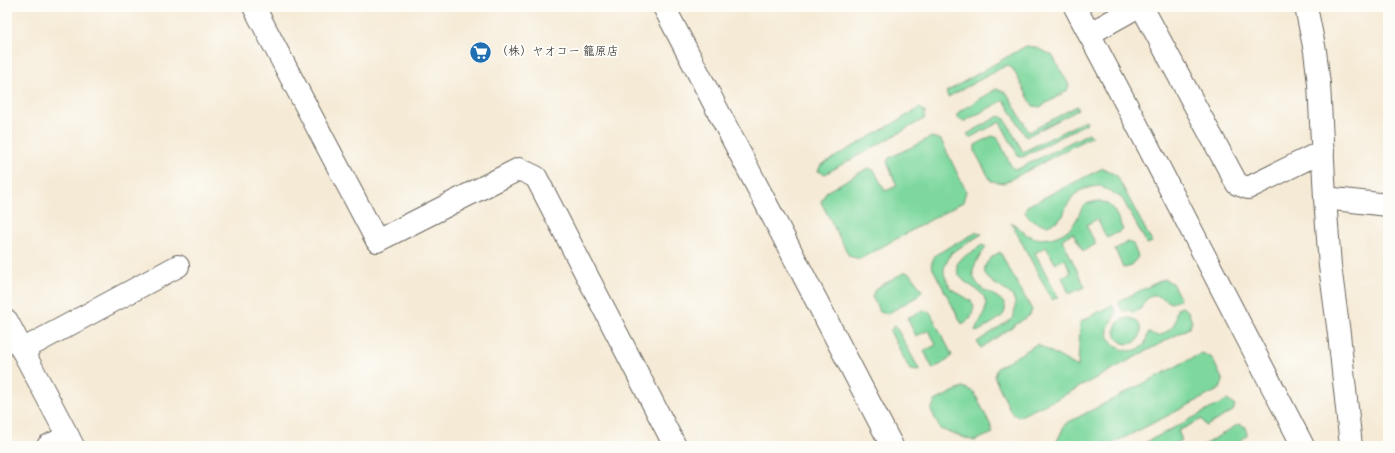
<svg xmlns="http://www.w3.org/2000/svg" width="1395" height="453" font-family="'Gochi Hand','Klee One',sans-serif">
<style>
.green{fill:#7ed89e;stroke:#4d7a5d}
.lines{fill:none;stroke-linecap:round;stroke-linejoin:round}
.minor-casing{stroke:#68645d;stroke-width:24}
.minor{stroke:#fff;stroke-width:22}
.labels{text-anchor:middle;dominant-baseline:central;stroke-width:4;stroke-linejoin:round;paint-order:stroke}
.poi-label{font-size:12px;fill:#1c1c1c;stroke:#fdfcf7;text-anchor:start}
</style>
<rect width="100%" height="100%" fill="#fdfcf7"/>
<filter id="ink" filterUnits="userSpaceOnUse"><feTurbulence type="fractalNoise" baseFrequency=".025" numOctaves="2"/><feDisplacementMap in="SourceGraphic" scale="8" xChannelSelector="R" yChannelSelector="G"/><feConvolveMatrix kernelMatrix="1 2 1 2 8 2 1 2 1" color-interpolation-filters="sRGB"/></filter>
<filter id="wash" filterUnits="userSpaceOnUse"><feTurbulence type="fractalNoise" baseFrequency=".012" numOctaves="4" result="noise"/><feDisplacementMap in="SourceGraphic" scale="16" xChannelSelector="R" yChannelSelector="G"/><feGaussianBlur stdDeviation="0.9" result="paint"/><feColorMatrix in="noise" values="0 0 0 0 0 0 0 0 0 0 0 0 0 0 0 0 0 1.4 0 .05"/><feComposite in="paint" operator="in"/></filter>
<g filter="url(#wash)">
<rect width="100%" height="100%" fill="#f5ead5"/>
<!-- green -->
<g class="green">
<polygon points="1026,46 1035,47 1052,55 1069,85 1067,91 1040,107 1033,106 1013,69 1007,65 948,97 946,92"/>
<polygon points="996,89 1007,93 1029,132 1077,106 1078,110 1026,137 1004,100 965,121 960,120 957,115 960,111"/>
<polygon points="920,108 925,112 924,119 825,174 818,171 821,165"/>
<polygon points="999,116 1005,119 1023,152 1086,120 1087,123 1023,157 1019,157 1000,122 969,138 967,134"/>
<polygon points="1089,133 1092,136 1004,183 991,181 975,152 975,145 992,136 998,138 1011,166 1016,170"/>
<polygon points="932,137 941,140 966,191 963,202 860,259 849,256 821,202 826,192 868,168 874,170 885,191 897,186 887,162 889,158"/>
<polygon points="1103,168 1117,176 1152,242 1147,244 1122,198 1100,186 1091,187 1081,190 1073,196 1066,207 1063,216 1057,221 1047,225 1038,223 1029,218 1025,212 1027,206"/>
<path d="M 1100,201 C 1115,205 1117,217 1123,230 L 1107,238 L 1097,219 L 1086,225 L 1096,244 L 1083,251 L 1073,233 L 1062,239 L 1085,287 L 1069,294 L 1062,277 L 1071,273 L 1065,259 L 1055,263 L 1046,247 L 1035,253 L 1058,297 L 1052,300 L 1011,222 C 1016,225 1021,230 1026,234 C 1039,243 1062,238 1072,226 C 1084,212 1076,203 1100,201 Z"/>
<polygon points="977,232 982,234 951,253 944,268 944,274 950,288 971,301 974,306 971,318 962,324 931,265 935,255"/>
<polygon points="1128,242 1133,244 1138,257 1129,267 1123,268 1115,249"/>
<path d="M 982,245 L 986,247 C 982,254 974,263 973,271 C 972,277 978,286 983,289 C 991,295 1012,300 1003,315 C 1000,319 982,329 977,332 L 975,330 C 978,324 983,317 985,311 C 991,288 965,289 958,273 C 957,270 957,266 957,264 L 962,258 Z"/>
<path d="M 1000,252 L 1032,310 L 1030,315 L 981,348 L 977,342 L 1013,318 C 1014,313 1016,308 1015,302 C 1012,286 977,284 986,264 C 990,258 993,256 1000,252 Z"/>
<polygon points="905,272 911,274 922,291 918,296 887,314 880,312 872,297 875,289"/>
<path d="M 1164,279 L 1172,283 L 1180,298 L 1179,300 L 1171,303 C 1156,293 1148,292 1140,310 L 1133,312 L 1129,310 L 1123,311 L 1119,304 L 1121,300 Z"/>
<path d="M 1112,305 L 1116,313 C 1114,318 1109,324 1108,329 C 1106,347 1132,358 1144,345 C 1146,342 1147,336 1148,333 L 1159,336 C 1165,332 1172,330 1175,322 C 1176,318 1175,314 1177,309 L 1182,307 L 1188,311 L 1192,322 L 1189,328 L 1059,398 L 1018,417 L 1011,412 L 994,376 L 997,368 L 1037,344 L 1078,367 L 1080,322 Z"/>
<polygon points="923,310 930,312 952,355 948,360 933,369 924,351 936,345 929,330 916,336 907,318"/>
<circle cx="1128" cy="331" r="13"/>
<polygon points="895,325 920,371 910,370 890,331"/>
<polygon points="1202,353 1212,358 1223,381 1220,389 1108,446 1055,446 1065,424"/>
<polygon points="963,387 974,392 990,424 993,433 974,441 940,429 931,410 935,401"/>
<polygon points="1227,400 1235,405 1233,411 1206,426 1202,419 1178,431 1182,440 1170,446 1139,446"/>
<path d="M 1239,424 L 1246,427 L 1247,435 C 1234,449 1220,446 1202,446 Z"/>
</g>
</g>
<g filter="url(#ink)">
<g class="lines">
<defs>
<g id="minor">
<polyline points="254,7 377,241 519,169 536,177 675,446"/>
<polyline points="664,7 892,446"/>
<polyline points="1075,7 1135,121 1303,446"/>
<polyline points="1142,7 1237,184 1248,188 1323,151"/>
<polyline points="1306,7 1315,51 1319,84 1325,198 1330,266 1339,334 1351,446"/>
<polyline points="1089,34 1137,7"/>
<polyline points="1325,198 1388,205"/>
<polyline points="7,321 73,446"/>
<polyline points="22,350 178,266"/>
<polyline points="48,446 68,436"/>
</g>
</defs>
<!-- minor casing -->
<use href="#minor" class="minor-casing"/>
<!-- minor -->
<use href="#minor" class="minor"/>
</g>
</g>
<!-- icons -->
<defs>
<symbol id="supermarket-disc" viewBox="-11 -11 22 22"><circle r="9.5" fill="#1f6fb2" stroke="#fdfcf7"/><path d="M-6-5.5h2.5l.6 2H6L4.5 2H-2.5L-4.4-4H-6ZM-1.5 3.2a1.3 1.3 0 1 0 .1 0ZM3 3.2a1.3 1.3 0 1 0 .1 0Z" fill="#fff"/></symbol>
</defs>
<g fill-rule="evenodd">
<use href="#supermarket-disc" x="468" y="40" width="25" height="25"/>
</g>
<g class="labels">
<!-- poi labels -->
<g class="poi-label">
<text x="496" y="53">（株）ヤオコー 籠原店</text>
</g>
</g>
<!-- margin -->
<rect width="1395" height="453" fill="none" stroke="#fdfcf7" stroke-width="24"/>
</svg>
